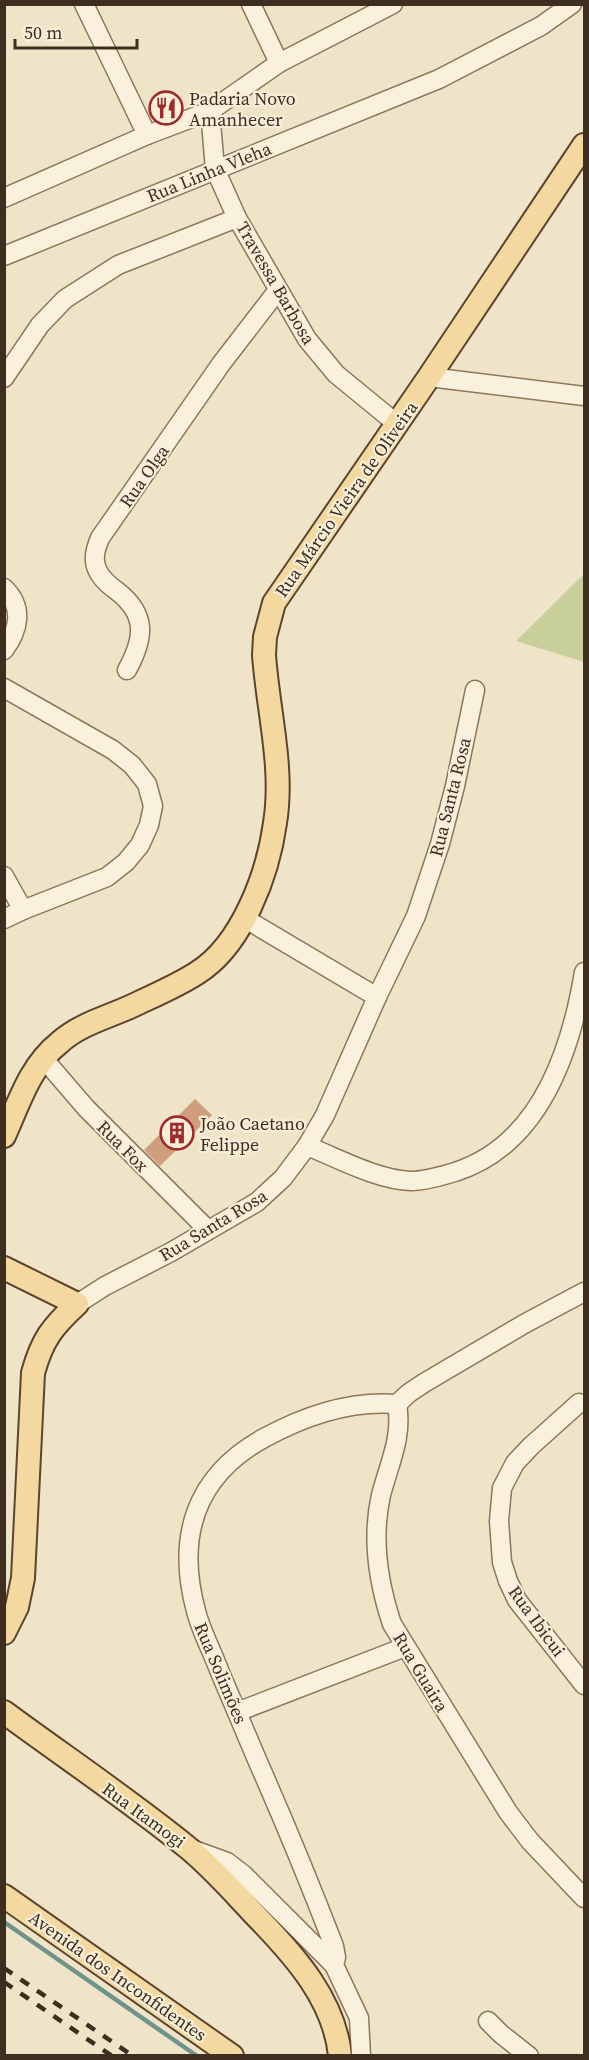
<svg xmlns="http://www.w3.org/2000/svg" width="589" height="2060" font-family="'Source Serif 4',serif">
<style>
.green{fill:#c9cf9b}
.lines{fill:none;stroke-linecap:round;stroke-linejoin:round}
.stream{stroke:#6f938a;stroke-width:4.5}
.building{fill:#cf9f7d}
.minor-casing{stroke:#8d765c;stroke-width:21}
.major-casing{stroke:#5b4430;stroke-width:26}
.minor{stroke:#faf1dc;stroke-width:18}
.major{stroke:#f3d9a0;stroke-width:22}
.rail{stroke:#3d2e20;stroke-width:4.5;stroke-dasharray:10 10;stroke-linecap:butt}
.labels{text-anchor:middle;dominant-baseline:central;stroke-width:4.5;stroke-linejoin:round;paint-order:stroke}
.poi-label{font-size:18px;fill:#3d2e20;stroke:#f7eed8;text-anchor:start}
.street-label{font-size:18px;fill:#3d2e20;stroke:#f7eed8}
</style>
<rect width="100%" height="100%" fill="#f0e4c8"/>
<!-- green -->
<polygon class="green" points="584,574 584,662 516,641"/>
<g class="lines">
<!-- stream -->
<polyline class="stream" points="4,1922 197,2056"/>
</g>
<!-- building -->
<g class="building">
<polygon points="171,94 181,110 156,119 150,103"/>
<polygon points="195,1099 212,1115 160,1166 144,1150"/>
</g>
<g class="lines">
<defs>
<g id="minor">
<polyline points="84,4 147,135"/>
<polyline points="251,4 279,63"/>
<polyline points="210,111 215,169 237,218 307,339 336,374 397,424"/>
<polyline points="4,198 147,135 210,111 279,63 393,4"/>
<polyline points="4,256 439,79 541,26 572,4"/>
<polyline points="429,377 584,396"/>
<polyline points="4,378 40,325 65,299 118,265 237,218"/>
<path d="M 4,588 C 24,607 19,630 4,650"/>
<path d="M 127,670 C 144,639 148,615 117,591 C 107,584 96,574 95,561 C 94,553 97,545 100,538 L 221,364 L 278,290"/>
<polyline points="4,688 113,750 132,765 147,784 153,806 149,825 140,845 126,862 107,877 23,910 4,876"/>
<polyline points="244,918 377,997"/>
<polyline points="4,919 23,910"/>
<polyline points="43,1058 86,1108 208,1230"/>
<path d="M 307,1146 C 338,1158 377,1180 411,1181 C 426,1181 441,1176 455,1172 C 540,1145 571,1051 584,972"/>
<polyline points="77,1304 105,1286 171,1252 257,1202 283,1178 307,1146 325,1115 377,997 416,916 440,844 455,786 475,690"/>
<polyline points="579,1403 531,1446 515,1463 502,1488 499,1521 502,1562 508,1581 517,1600 584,1685"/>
<path d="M 397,1404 C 403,1437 389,1464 381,1495 C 371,1539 378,1582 392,1624 L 508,1812 L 530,1841 L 584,1898"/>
<polyline points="397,1404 409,1393 424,1383 524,1324 584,1292"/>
<polyline points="237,1712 405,1647"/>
<polyline points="191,1849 227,1862 244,1875 334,1965"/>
<polyline points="488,2021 501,2034 529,2056"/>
<path d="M 361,2056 L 359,2018 L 334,1965 L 336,1957 L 334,1946 C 310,1884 285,1823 258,1762 C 245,1731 232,1701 219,1670 C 212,1651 201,1631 196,1611 C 176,1537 195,1476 264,1438 C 306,1415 350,1400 397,1404"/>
</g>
<g id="major">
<path d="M 4,1136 C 19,1103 30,1066 59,1043 C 80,1024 106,1018 132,1006 C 153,996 177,986 197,973 C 242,945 268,874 275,823 C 284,768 268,711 264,655 L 265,637 L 274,603 L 429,377 L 584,145"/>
<path d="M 4,1268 L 77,1304 C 52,1327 42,1340 33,1373 L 23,1578 L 17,1607 L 4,1633"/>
<path d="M 4,1712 C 65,1757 129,1800 187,1847 C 213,1868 235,1894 258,1918 C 295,1956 335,2001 340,2056"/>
<polyline points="4,1896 232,2056"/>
</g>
</defs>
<!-- minor casing -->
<use href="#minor" class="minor-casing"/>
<!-- major casing -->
<use href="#major" class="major-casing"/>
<!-- minor -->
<use href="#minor" class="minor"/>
<!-- major -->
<use href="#major" class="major"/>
<!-- rail -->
<g class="rail">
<polyline points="4,1968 133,2056"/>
<polyline points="4,1982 112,2056"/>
</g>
</g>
<!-- icons -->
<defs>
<symbol id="restaurant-ring" viewBox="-11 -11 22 22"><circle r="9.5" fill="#f7eed8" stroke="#9e2a2b" stroke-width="1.5"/><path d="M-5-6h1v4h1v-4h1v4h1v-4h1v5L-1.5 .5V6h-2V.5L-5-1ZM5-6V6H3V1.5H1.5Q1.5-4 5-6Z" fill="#9e2a2b"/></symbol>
<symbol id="building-ring" viewBox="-11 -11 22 22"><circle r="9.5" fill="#f7eed8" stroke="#9e2a2b" stroke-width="1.5"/><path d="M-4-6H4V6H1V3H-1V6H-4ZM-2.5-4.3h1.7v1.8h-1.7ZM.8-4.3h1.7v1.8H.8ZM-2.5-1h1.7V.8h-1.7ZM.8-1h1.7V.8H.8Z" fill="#9e2a2b"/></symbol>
</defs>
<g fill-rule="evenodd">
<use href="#restaurant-ring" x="147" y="89" width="38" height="38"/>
<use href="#building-ring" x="158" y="1114" width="38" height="38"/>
</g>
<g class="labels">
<!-- poi labels -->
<g class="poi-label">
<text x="189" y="98">Padaria Novo<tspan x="189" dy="21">Amanhecer</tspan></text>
<text x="200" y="1123">João Caetano<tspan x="200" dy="21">Felippe</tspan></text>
</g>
<!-- street labels -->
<g class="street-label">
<text transform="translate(209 172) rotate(-22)">Rua Linha Vleha</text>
<text transform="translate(276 283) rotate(60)">Travessa Barbosa</text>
<text transform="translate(144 476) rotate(-55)">Rua Olga</text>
<text transform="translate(346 499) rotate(-55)">Rua Márcio Vieira de Oliveira</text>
<text transform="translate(450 797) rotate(-76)">Rua Santa Rosa</text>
<text transform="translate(123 1146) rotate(45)">Rua Fox</text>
<text transform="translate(213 1225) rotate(-31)">Rua Santa Rosa</text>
<text transform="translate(537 1621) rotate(54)">Rua Ibicui</text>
<text transform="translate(421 1672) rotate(59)">Rua Guaira</text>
<text transform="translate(221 1673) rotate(67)">Rua Solimões</text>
<text transform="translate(144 1815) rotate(36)">Rua Itamogi</text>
<text transform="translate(118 1976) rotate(35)">Avenida dos Inconfidentes</text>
</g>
</g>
<!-- border -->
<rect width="589" height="2060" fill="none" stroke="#3d2e20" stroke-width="12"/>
<!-- scale -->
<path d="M15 39v9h122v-9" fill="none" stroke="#3d2e20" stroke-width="3"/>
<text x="24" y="39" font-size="18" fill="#3d2e20" stroke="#f7eed8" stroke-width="4.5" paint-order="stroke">50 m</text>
</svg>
